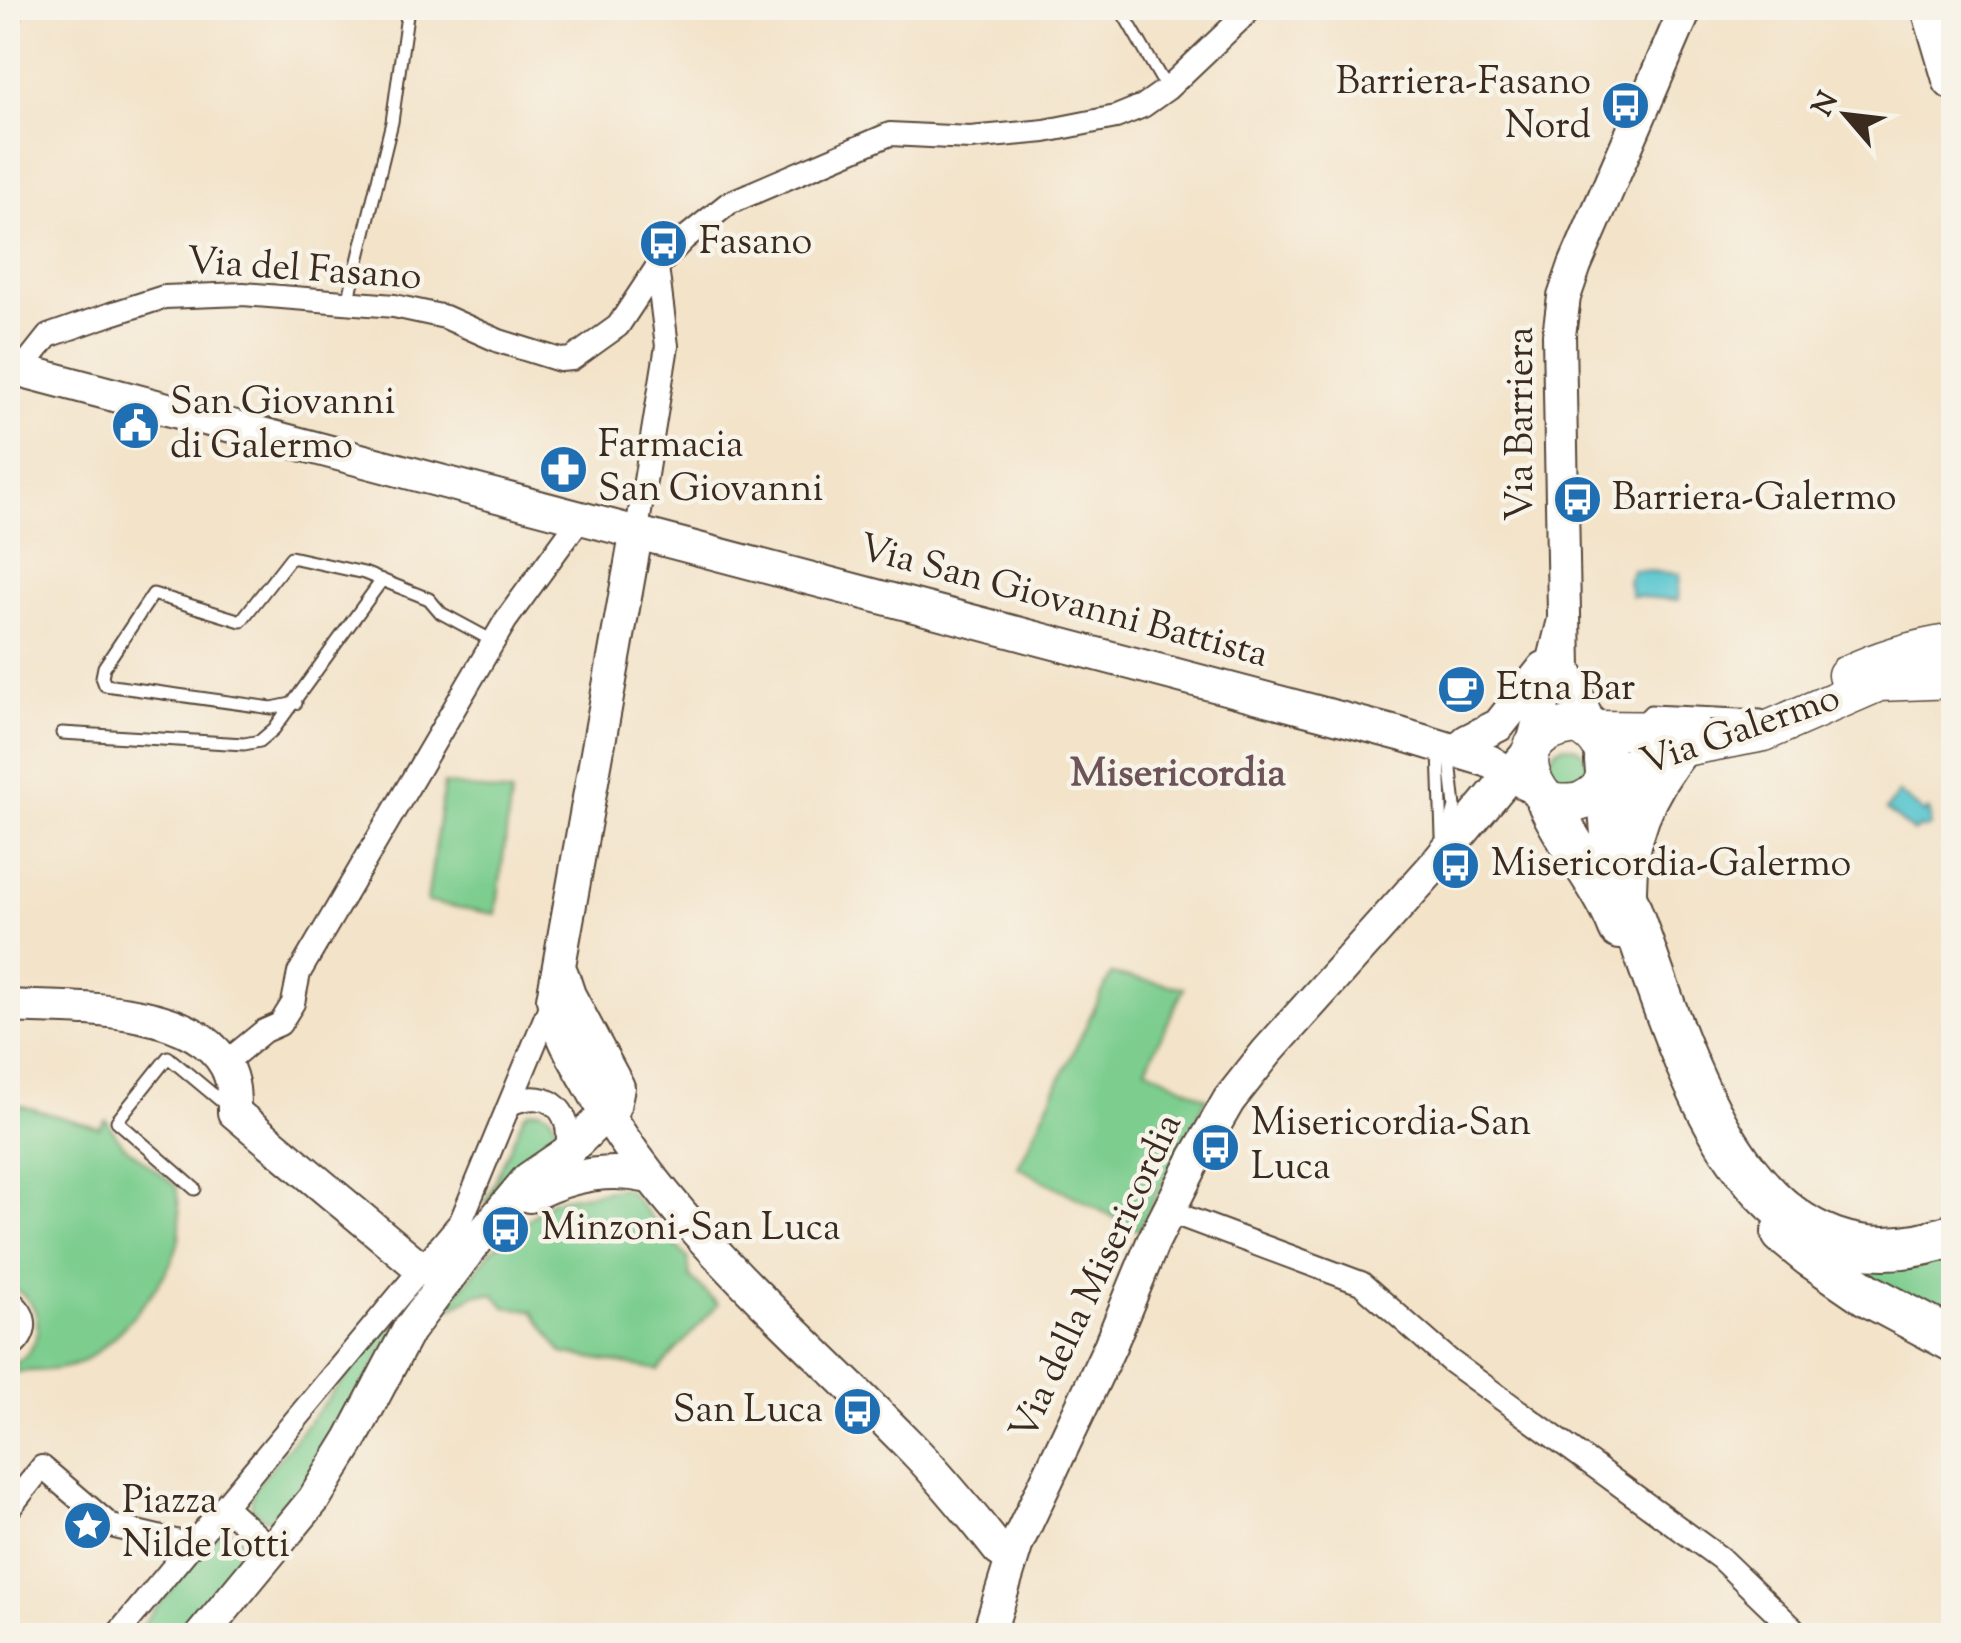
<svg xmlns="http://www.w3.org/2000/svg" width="1961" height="1643" font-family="'Sorts Mill Goudy',serif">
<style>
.green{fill:#7ccd8e;stroke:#5c7c56;stroke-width:2.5}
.water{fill:#59c6cf;stroke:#4a7876;stroke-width:2.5}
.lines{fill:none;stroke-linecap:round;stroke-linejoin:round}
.lane-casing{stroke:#574638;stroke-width:15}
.street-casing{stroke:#574638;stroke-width:26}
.secondary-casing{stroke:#574638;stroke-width:36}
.primary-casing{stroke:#574638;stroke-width:41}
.highway-casing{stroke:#574638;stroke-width:46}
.lane{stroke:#fff;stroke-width:11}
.street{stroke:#fff;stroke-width:22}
.secondary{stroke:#fff;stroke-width:32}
.primary{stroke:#fff;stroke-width:38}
.highway{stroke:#fff;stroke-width:42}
.labels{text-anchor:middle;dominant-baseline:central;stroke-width:9;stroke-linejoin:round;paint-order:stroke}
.poi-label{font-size:38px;fill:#3b2a1e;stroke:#f7f3e8;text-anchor:start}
.street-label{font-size:38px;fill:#3b2a1e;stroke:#f7f3e8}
.neighbourhood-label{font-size:40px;font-weight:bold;fill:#6c5458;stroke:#f7f3e8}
</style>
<rect width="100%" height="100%" fill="#f7f3e8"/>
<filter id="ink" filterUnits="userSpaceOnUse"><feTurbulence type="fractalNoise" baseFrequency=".01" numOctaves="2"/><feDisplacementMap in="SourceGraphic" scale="20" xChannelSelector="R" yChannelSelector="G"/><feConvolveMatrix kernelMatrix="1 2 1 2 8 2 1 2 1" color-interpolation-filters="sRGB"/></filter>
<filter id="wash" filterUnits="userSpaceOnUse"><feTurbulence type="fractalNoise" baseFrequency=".0048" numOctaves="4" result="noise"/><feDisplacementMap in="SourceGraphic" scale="40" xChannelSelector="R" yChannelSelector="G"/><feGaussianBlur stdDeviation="2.25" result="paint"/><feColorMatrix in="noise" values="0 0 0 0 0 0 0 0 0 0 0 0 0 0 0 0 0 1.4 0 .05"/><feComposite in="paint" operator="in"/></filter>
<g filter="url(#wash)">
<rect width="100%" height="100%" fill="#f3e3c9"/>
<!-- green -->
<g class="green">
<circle cx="1568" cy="765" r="19"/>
<polygon points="444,784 511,794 496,914 427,902"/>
<polygon points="1111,974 1184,988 1146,1068 1207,1098 1138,1230 1018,1167"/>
<path d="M 8,1102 L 99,1128 L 106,1120 L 122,1144 L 176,1186 C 179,1207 183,1226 177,1247 C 169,1280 108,1352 77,1364 C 57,1372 29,1370 8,1373 L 8,1366 C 47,1353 48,1299 8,1287 Z"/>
<polygon points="540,1110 550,1115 557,1126 550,1146 490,1205 486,1202 524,1115 529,1111"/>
<polygon points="622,1188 629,1192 688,1259 690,1277 718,1304 658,1370 562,1353 533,1311 505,1307 494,1294 477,1294 442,1313 491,1251 552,1200"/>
<polygon points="1953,1249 1953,1326 1829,1253"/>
<path d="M 389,1324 L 395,1328 L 308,1486 L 279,1519 C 267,1522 258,1516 251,1507 L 253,1490 Z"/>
<polygon points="224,1532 233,1532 247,1541 247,1553 181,1635 133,1636 216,1535"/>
</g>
<!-- water -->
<g class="water">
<polygon points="1633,570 1680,574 1678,600 1631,596 1628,581"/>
<polygon points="1899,793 1924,813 1928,810 1930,812 1930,826 1925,829 1919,827 1914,832 1886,810"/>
</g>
</g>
<g filter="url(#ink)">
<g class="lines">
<defs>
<g id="lane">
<polyline points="1120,8 1167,89"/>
<polyline points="348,302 392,122 408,8"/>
<polyline points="296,703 272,708 105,685 102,677 104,667 153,594 241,621 291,557 364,573 429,599 441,613 493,641"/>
<polyline points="1640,721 1650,711 1761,716"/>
<polyline points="62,733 244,744 260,741 274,729 382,580"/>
<polyline points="1439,752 1442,836"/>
<polyline points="1449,829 1455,807 1450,760"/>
<polyline points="195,1189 117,1121 168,1057 227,1106"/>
</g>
<g id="street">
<polyline points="8,20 11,8"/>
<polyline points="21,370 48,336 111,314 164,297 243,294 394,306 445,317 499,341 560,360 572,359 618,326 657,267 684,239 729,203 890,134 970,138 1045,131 1116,117 1143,106 1167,89 1252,8"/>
<polyline points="637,530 667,346 657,267"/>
<polyline points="225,1063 264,1031 280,1024 293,1003 299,973 506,620 581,517"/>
<path d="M 512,1103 C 552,1087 575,1114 566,1153"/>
<polyline points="1168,1211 1361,1283 1450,1361 1720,1558 1801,1636"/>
<path d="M 8,1300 C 29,1313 30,1336 8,1349"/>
<polyline points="224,1506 273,1550"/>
<polyline points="8,1510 42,1467 111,1526 192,1545"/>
<polyline points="116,1636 461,1221 553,999"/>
</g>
<g id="secondary">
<polyline points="8,367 1400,734 1489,761 1538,791"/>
<path d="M 637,530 L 553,999 C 557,1031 572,1055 588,1082 C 665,1222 794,1328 905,1441 C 939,1475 969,1512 999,1550 L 1011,1558"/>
<polyline points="1592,730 1565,669 1559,335 1564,297 1575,265 1686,8"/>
<polyline points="1467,741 1499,725 1544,668"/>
<path d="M 8,1006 C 69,1009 192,1003 226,1066 C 234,1081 234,1096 234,1112 L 422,1269"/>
<path d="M 529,1196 C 567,1176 606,1167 649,1177"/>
<polyline points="201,1636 314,1499 351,1439 408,1331 469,1250 528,1179 566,1153 614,1106 618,1087 569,995 562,974"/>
<polyline points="988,1636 1017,1543 1110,1346 1153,1242 1196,1157 1229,1100 1267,1052 1435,865 1532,748 1563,624"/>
</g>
<g id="primary">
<path d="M 1847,675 C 1882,658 1915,649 1954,643"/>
<path d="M 1577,725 C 1610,738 1620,785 1582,801 C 1572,805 1560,803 1549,803 C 1515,766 1525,730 1577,725 Z"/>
<polyline points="1592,730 1693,731"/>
<polyline points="1593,795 1632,767 1662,751 1764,732 1879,682 1954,679"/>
</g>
<g id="highway">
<polyline points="1933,8 1954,79"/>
<path d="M 1680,746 C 1643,791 1624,837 1625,896 C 1679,1041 1742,1310 1954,1235"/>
<polyline points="1606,761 1614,858"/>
<path d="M 1549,803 C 1569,847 1602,882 1620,928"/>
<polyline points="1783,1233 1811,1256 1868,1295 1954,1341"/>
</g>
</defs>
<!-- lane casing -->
<use href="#lane" class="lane-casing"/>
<!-- street casing -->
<use href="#street" class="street-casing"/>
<!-- secondary casing -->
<use href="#secondary" class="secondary-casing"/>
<!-- primary casing -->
<use href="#primary" class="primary-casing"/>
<!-- highway casing -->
<use href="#highway" class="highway-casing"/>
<!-- lane -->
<use href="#lane" class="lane"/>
<!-- street -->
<use href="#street" class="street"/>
<!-- secondary -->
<use href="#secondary" class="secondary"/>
<!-- primary -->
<use href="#primary" class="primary"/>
<!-- highway -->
<use href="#highway" class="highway"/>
</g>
</g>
<!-- icons -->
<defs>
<symbol id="bus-disc" viewBox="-11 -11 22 22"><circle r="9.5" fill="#1f6fb2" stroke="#f7f3e8"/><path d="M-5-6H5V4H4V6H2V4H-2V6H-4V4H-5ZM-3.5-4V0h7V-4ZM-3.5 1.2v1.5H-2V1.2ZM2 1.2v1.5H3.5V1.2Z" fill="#fff"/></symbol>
<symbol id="civic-disc" viewBox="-11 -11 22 22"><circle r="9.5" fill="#1f6fb2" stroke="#f7f3e8"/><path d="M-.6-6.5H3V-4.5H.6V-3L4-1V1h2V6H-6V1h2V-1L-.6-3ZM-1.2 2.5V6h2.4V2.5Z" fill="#fff"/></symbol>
<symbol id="pharmacy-disc" viewBox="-11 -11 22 22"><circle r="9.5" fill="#1f6fb2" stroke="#f7f3e8"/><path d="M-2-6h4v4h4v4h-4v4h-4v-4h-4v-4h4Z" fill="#fff"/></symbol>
<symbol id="cafe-disc" viewBox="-11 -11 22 22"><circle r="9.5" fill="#1f6fb2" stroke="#f7f3e8"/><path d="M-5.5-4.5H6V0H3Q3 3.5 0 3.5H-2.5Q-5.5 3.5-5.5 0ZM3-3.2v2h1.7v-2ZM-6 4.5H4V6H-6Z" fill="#fff"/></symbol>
<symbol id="sight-disc" viewBox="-11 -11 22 22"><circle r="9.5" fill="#1f6fb2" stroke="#f7f3e8"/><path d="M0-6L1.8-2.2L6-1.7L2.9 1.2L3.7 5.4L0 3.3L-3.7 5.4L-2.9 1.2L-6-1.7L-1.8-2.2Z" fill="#fff"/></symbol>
</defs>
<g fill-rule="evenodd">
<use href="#bus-disc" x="1598" y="78" width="55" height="55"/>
<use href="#bus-disc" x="636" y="216" width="55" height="55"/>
<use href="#civic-disc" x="108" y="398" width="55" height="55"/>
<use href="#pharmacy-disc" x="536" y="442" width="55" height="55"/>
<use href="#bus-disc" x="1550" y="472" width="55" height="55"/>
<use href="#cafe-disc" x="1434" y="662" width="55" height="55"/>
<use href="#bus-disc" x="1428" y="838" width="55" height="55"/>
<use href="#bus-disc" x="1188" y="1120" width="55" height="55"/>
<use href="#bus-disc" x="478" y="1202" width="55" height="55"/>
<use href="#bus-disc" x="830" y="1384" width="55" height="55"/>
<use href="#sight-disc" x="60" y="1498" width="55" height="55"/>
</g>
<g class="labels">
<!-- poi labels -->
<g class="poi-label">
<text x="1591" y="84" text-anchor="end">Barriera-Fasano<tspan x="1591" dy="44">Nord</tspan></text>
<text x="699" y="244">Fasano</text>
<text x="170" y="404">San Giovanni<tspan x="170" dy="44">di Galermo</tspan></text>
<text x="598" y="447">Farmacia<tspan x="598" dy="44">San Giovanni</tspan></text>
<text x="1612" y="500">Barriera-Galermo</text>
<text x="1496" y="690">Etna Bar</text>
<text x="1491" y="866">Misericordia-Galermo</text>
<text x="1251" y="1125">Misericordia-San<tspan x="1251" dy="44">Luca</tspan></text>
<text x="541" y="1230">Minzoni-San Luca</text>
<text x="823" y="1412" text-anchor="end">San Luca</text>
<text x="122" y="1503">Piazza<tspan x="122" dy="44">Nilde Iotti</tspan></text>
</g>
<!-- street labels -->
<g class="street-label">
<text transform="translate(304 271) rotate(4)">Via del Fasano</text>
<text transform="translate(1523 424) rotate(-90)">Via Barriera</text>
<text transform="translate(1063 603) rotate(15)">Via San Giovanni Battista</text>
<text transform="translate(1741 732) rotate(-19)">Via Galermo</text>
<text transform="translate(1098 1278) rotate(-65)">Via della Misericordia</text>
</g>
<!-- neighbourhood labels -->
<g class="neighbourhood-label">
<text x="1178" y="775">Misericordia</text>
</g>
</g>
<!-- margin -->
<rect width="1961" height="1643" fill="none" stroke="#f7f3e8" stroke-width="40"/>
<!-- north arrow -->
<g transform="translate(1846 115) rotate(298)" stroke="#f7f3e8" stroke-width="8" paint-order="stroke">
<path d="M0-8L18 38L0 25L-18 38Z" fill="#3b2a1e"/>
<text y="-15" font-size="28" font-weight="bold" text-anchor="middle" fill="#3b2a1e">N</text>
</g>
</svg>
